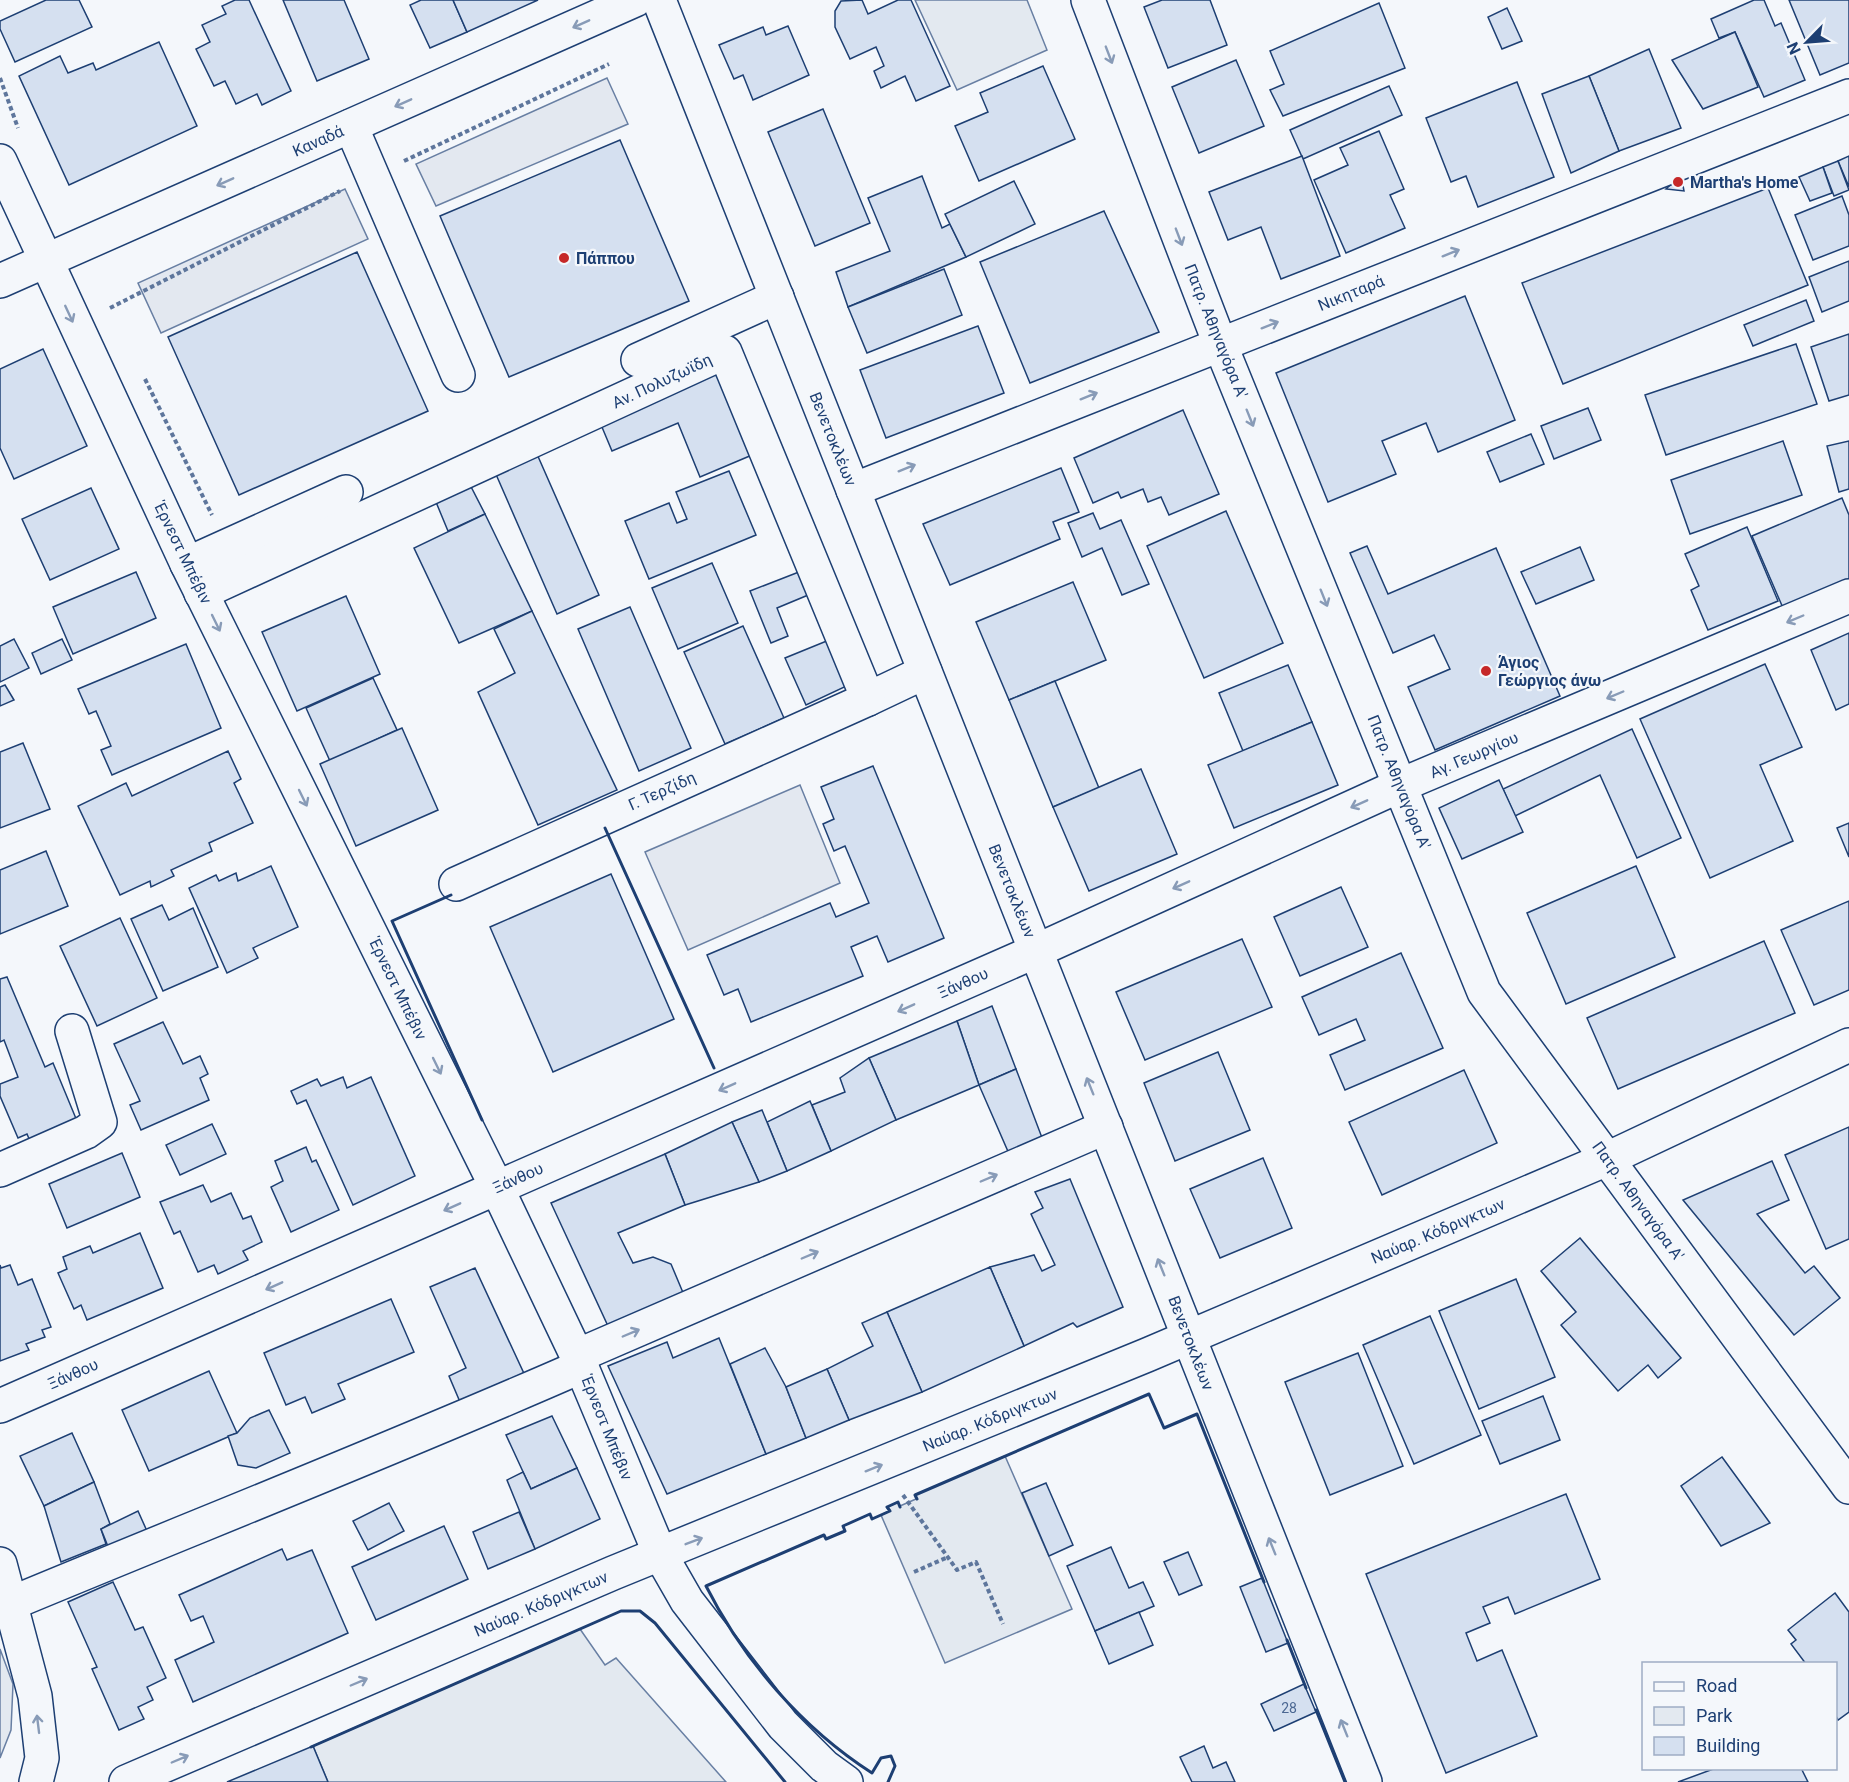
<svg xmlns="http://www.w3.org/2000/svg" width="1849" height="1782" font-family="Roboto,sans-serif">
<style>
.green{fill:#e3e9f0;stroke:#687fa3;stroke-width:1.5}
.parking{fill:#e3e8f0;stroke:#687fa3;stroke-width:1.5}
.building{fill:#d5e0f0;stroke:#1d3f73;stroke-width:1.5}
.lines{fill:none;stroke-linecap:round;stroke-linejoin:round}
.minor-casing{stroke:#1d3f73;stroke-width:36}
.path{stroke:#5e769c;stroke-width:4;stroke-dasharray:4.5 3;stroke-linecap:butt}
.minor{stroke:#f4f7fb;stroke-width:33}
.wall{stroke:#1d3f73;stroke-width:3}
.oneway{stroke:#889bb7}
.poi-dot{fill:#c62828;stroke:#f4f7fb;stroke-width:2}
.labels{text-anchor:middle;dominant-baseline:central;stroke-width:4.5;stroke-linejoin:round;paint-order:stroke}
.number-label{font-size:14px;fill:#4b6792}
.street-label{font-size:16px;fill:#1d3f73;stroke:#f4f7fb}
.poi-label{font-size:16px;font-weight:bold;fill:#1d3f73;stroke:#f4f7fb;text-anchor:start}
</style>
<rect width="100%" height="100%" fill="#f4f7fb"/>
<!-- green -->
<g class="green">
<polygon points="915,0 1027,0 1047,50 957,90"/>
<polygon points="1005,1456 1072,1609 945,1663 881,1515 889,1511 887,1507 898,1502 900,1506 916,1499 915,1495"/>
<polygon points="580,1629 605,1665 616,1658 726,1782 328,1782 313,1746"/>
<polygon points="0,1649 13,1684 11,1730 0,1758"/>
</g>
<!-- parking -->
<g class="parking">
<polygon points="607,78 628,124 436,206 416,164"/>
<polygon points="345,189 368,239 161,333 138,283"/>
<polygon points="800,785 840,883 688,950 645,852"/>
</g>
<!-- building -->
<g class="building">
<polygon points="46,0 79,0 92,27 15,62 0,29 0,21"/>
<polygon points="235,0 249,0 291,91 262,105 257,94 236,104 225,81 214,86 196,49 210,42 202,25 226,14 222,6"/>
<polygon points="283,0 344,0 369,59 317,81"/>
<polygon points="421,0 453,0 467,32 430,48 410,5"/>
<polygon points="453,0 538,0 467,32"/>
<polygon points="862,0 868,14 898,0 911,0 950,86 916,101 905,76 881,88 874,71 884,66 876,47 850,59 835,27 835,11 841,1"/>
<polygon points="1162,0 1210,0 1227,45 1168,68 1144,7"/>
<polygon points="1754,0 1764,0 1775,26 1781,23 1805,80 1764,97 1735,32 1719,38 1711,19"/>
<polygon points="1789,0 1849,0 1849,63 1820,75"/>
<polygon points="1379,3 1405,68 1283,116 1270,90 1284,84 1270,51"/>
<polygon points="1507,8 1522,41 1502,49 1488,17"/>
<polygon points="788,26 809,75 753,100 743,75 734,79 719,45 763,27 766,35"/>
<polygon points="1735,32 1758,87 1703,109 1672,60"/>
<polygon points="159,42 197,126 69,185 19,76 60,56 68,73 93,63 96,70"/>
<polygon points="1649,49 1681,128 1619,151 1589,76"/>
<polygon points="1236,60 1264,126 1199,153 1172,87"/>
<polygon points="1043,66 1075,139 979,181 955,126 988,112 980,93"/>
<polygon points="1589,76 1619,151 1571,173 1542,94"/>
<polygon points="1517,82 1554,177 1478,207 1466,176 1451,182 1426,118"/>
<polygon points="1389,86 1402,115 1303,159 1290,130"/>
<polygon points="823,109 870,223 815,246 768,132"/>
<polygon points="1379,131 1404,189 1390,195 1405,228 1346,253 1314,180 1348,165 1340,148"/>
<polygon points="620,140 689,301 509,377 440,216"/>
<polygon points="1302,156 1340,256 1281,279 1261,227 1228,240 1209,192"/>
<polygon points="1849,156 1849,187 1838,161"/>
<polygon points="1838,161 1849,190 1834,196 1823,167"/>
<polygon points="1823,167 1832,193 1810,201 1799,177"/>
<polygon points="1681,175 1684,191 1666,189"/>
<polygon points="922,176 942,228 950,224 966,257 848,307 836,272 890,251 868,198"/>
<polygon points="1014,181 1035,224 966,257 945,214"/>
<polygon points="1768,188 1808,285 1563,384 1522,283"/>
<polygon points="1842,196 1849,215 1849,246 1813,260 1795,215"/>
<polygon points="1104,211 1159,332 1030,383 980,262"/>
<polygon points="357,252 428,411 239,495 168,337"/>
<polygon points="1849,261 1849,301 1822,312 1809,277"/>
<polygon points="944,269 962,315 867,353 848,307"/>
<polygon points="1465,296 1515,420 1438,452 1426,423 1382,441 1396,474 1328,502 1276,373"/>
<polygon points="1806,300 1814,321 1753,346 1744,325"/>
<polygon points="978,326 1004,393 886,438 860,370"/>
<polygon points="1849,334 1849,395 1829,401 1811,347"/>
<polygon points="1796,344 1817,404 1666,455 1645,395"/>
<polygon points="43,349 87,446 14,479 0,448 0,369"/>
<polygon points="718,371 752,455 700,477 678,423 612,451 599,420"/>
<polygon points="1588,408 1601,440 1554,459 1541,426"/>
<polygon points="1183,410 1219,494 1169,515 1161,497 1148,502 1143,489 1121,498 1118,492 1093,503 1074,458"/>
<polygon points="1531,434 1544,464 1500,482 1487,452"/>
<polygon points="1783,441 1802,495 1690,534 1671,480"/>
<polygon points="1849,441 1849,489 1839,492 1827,446"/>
<polygon points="533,445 599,595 557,614 491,463"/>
<polygon points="1061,468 1079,512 1053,522 1060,539 950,585 923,524"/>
<polygon points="729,471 756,535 649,579 625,521 669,503 677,523 687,519 676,492"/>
<polygon points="465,475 485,514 448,531 431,490"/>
<polygon points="91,488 119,549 50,580 22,519"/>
<polygon points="1842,498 1849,515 1849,580 1783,608 1752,536"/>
<polygon points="1226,511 1283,643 1204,678 1147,546"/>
<polygon points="1093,513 1100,529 1121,520 1149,584 1122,595 1102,548 1082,557 1068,523"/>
<polygon points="485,514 532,611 459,643 414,548"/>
<polygon points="1747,527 1778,601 1708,630 1691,590 1699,586 1685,554"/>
<polygon points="1367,546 1388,594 1496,548 1560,696 1435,750 1408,687 1450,669 1434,635 1393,653 1350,553"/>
<polygon points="1580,547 1594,580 1536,604 1521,572"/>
<polygon points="712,563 738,623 678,649 652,588"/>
<polygon points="804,570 813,593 777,608 788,636 771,643 750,591"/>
<polygon points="136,572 156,618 73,654 53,607"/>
<polygon points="1073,582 1106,660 1009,700 976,622"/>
<polygon points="346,596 380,674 297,711 262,632"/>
<polygon points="630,607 691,748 639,771 578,629"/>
<polygon points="532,611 617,790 538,825 478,692 515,673 494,629"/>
<polygon points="743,626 784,718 725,744 684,652"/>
<polygon points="1849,633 1849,704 1836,710 1811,650"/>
<polygon points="834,638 853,683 806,705 785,658"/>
<polygon points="14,639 29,668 0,682 0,646"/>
<polygon points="62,639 72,660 41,674 32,653"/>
<polygon points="186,644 221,728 112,775 101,750 111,746 96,711 89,714 78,689"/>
<polygon points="1765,664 1802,747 1760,765 1793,841 1710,878 1640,719"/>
<polygon points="1288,665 1312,722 1243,751 1219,693"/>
<polygon points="373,678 397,730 330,761 306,708"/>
<polygon points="1055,681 1099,788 1053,807 1009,700"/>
<polygon points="5,685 14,700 0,706 0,687"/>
<polygon points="1312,722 1338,785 1234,828 1208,765"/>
<polygon points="402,728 438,810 356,846 320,764"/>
<polygon points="1632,729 1681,838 1637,858 1600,775 1515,816 1503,789"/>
<polygon points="23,743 50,809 0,828 0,752"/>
<polygon points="228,751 241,779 234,783 253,823 209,843 212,851 171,870 174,876 151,887 150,881 120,895 78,806 126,783 132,796"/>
<polygon points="873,766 944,938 888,962 877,936 851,947 863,976 751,1022 738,989 724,995 707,955 830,903 836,917 869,903 845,846 834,851 823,824 834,819 821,787"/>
<polygon points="1141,769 1177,854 1089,891 1053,807"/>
<polygon points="1499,780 1523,832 1462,859 1439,808"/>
<polygon points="1849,823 1849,857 1837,828"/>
<polygon points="46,851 68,906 0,934 0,870"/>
<polygon points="271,866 298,927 253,948 258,958 227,973 189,888 216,875 219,881 236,873 238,881"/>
<polygon points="1636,866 1675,957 1566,1004 1527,913"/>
<polygon points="611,874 674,1019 553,1072 490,927"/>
<polygon points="1341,887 1368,947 1300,976 1274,917"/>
<polygon points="1849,901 1849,990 1814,1005 1781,930"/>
<polygon points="162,905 169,920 193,908 218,967 163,991 131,919"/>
<polygon points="120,918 157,998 97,1026 60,946"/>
<polygon points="1242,939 1272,1007 1145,1060 1116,992"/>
<polygon points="1764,941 1795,1013 1618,1089 1587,1018"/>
<polygon points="1401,953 1443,1048 1345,1090 1330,1055 1365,1040 1356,1019 1319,1035 1302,997"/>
<polygon points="7,977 45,1067 53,1063 77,1121 30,1141 27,1134 18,1138 0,1096 0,1084 18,1077 4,1040 0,1042 0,979"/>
<polygon points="992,1006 1016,1069 979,1085 957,1021"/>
<polygon points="957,1021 979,1085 896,1120 869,1058"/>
<polygon points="163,1022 183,1064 200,1056 208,1074 200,1078 209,1100 141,1130 130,1105 140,1101 114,1044"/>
<polygon points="1218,1052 1250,1130 1175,1161 1144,1083"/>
<polygon points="869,1058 896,1120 831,1151 812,1105 845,1092 840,1078"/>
<polygon points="1016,1069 1044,1143 1010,1156 979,1085"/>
<polygon points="1464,1070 1497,1143 1382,1195 1349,1122"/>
<polygon points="343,1077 347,1088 371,1077 415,1176 353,1205 306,1100 297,1104 291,1091 317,1079 321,1086"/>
<polygon points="810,1101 831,1151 787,1171 767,1122"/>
<polygon points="762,1110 787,1171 759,1182 732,1122"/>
<polygon points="732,1122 759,1182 685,1205 665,1154"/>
<polygon points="212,1124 226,1154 180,1175 166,1145"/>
<polygon points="1849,1127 1849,1239 1826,1249 1785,1155"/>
<polygon points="306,1147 312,1162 316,1160 339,1210 291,1232 271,1187 283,1181 275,1161"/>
<polygon points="122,1153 140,1197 67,1228 49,1184"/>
<polygon points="665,1154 685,1205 618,1233 633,1263 653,1257 671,1264 684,1295 608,1326 551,1203"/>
<polygon points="1263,1158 1292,1228 1220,1258 1190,1189"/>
<polygon points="1772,1161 1789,1200 1757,1214 1805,1273 1814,1266 1840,1298 1794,1335 1683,1200"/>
<polygon points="1070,1179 1123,1307 1077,1327 1073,1323 1024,1346 990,1267 1034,1255 1042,1271 1055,1265 1031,1214 1043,1208 1035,1192"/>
<polygon points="203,1185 211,1202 231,1193 243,1219 251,1216 262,1242 243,1251 248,1260 218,1274 214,1265 198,1272 180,1231 174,1234 160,1202"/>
<polygon points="140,1233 163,1288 87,1320 81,1305 74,1309 58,1273 67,1269 63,1257 90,1246 93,1253"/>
<polygon points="1580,1238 1681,1358 1658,1378 1648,1365 1618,1391 1561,1325 1576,1312 1541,1271"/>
<polygon points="0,1265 1,1268 10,1265 18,1285 32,1279 51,1327 42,1330 45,1337 26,1344 29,1350 0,1361"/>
<polygon points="990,1267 1024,1346 922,1392 887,1312"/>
<polygon points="475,1268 527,1380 463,1409 449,1376 466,1368 430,1287"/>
<polygon points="1516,1279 1555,1377 1479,1409 1439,1311"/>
<polygon points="391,1299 414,1352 338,1384 345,1399 312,1413 305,1397 286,1405 264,1353"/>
<polygon points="887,1312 922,1392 849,1420 827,1369 873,1346 862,1323"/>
<polygon points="1430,1316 1481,1435 1414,1464 1363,1345"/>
<polygon points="719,1338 766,1454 667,1494 608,1366 667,1342 673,1358"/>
<polygon points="765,1348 786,1387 806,1438 766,1454 730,1364"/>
<polygon points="1358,1353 1403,1466 1330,1495 1285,1382"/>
<polygon points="827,1369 849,1420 806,1438 786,1387"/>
<polygon points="209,1371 237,1433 149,1471 122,1410"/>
<polygon points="1543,1396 1560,1440 1500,1464 1482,1421"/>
<polygon points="269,1410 290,1453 256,1468 238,1465 228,1436 237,1433 250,1418"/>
<polygon points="552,1416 577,1468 531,1489 506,1435"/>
<polygon points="72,1433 94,1482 44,1506 20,1456"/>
<polygon points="1722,1457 1770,1523 1721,1546 1681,1486"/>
<polygon points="577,1468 600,1519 535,1549 507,1480 523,1472 531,1489"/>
<polygon points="94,1482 110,1524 101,1529 106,1544 61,1562 44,1506"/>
<polygon points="1046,1483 1073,1545 1049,1556 1022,1493"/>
<polygon points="1566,1494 1600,1579 1515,1614 1508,1597 1483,1607 1490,1623 1466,1633 1477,1661 1502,1650 1537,1736 1446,1773 1366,1574"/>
<polygon points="389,1503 404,1531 368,1550 353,1521"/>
<polygon points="138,1511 151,1540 111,1554 101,1529"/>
<polygon points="519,1512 535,1549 488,1569 473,1532"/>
<polygon points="444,1526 468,1579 376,1620 352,1567"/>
<polygon points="1111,1547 1129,1588 1143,1582 1154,1606 1095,1631 1067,1566"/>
<polygon points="282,1549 287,1560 312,1550 348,1633 193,1702 175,1660 214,1642 203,1616 191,1621 179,1595"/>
<polygon points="1188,1552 1202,1585 1179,1595 1164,1562"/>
<polygon points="1262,1578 1288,1643 1266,1652 1240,1587"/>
<polygon points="113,1582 135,1630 143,1627 166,1678 147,1687 153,1700 138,1707 144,1719 119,1730 92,1669 97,1667 68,1602"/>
<polygon points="1835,1593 1849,1612 1849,1712 1838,1720 1836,1716 1836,1664 1806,1664 1791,1644 1796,1640 1788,1630"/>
<polygon points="1139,1612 1153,1645 1109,1664 1095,1631"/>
<polygon points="1304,1684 1316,1712 1274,1731 1261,1704"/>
<polygon points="313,1746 328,1782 227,1782"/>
<polygon points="1204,1746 1213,1768 1226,1762 1235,1782 1192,1782 1180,1757"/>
<polygon points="1716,1768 1801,1768 1808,1782 1678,1782"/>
</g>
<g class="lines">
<defs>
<g id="minor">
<polyline points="659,0 1365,1782"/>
<polyline points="1088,0 1220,344 1484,992 1849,1487"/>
<polyline points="351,126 458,375"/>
<polyline points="0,161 187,564 497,1188 577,1356 660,1554 687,1601 783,1725 824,1766 846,1782"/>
<polyline points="0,281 635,0"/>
<polyline points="638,360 777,297"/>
<polyline points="853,490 1849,96"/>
<polyline points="187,564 346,492"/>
<polyline points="201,593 725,352 868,699 925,672"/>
<polyline points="456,884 868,699"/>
<polyline points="0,1170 86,1132 100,1122 72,1031"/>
<polyline points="577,1356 1106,1127"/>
<polyline points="0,1406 1036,951 1401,785 1849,596"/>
<polyline points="0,1564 35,1696 42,1758 36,1782"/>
<path d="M 12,1603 C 202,1524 393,1449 582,1366"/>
<polyline points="126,1782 613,1573 1147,1355 1607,1159 1849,1045"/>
</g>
</defs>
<!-- minor casing -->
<use href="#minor" class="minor-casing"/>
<!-- path -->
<g class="path">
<polyline points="0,78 18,128"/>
<polyline points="404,161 609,64"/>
<polyline points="110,308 340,191"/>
<polyline points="145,379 212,515"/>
<polyline points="903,1495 957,1570 976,1562 1003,1624"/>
<polyline points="914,1572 948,1557"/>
</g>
<!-- minor -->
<use href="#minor" class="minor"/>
<!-- wall -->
<g class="wall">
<polyline points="605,828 714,1068"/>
<polyline points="451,895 392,921 482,1120"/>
<polyline points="917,1499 915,1495 1149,1394 1164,1428 1197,1414 1264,1582"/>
<polyline points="1287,1640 1306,1688"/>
<polyline points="1316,1710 1345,1782"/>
<polyline points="311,1747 621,1611 640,1611 655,1623 785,1782"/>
<path d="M 888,1782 L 895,1766 L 891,1756 L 881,1758 L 872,1773 C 802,1728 744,1661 706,1586 L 824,1535 L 826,1539 L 845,1531 L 843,1526 L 870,1514 L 872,1519 L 890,1511 L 887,1507 L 898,1502 L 900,1507"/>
</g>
</g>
<!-- one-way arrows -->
<defs><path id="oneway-shaft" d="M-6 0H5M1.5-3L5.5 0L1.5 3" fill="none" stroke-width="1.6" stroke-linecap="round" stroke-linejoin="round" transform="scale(1.5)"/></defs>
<g class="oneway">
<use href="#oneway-shaft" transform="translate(581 24) rotate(156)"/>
<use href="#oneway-shaft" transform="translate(1109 55) rotate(69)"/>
<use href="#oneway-shaft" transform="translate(403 103) rotate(156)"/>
<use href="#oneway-shaft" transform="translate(225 182) rotate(156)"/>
<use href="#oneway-shaft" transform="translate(1179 237) rotate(69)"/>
<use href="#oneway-shaft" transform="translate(1451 253) rotate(-22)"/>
<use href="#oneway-shaft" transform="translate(69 314) rotate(65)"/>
<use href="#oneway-shaft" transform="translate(1270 325) rotate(-22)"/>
<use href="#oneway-shaft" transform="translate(1089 396) rotate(-22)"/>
<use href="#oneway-shaft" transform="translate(1250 418) rotate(68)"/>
<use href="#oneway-shaft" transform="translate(907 468) rotate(-22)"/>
<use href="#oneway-shaft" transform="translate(1324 598) rotate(68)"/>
<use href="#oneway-shaft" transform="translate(1795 619) rotate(157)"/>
<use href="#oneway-shaft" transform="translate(216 623) rotate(64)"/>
<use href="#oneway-shaft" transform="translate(1615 695) rotate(157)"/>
<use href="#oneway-shaft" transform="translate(303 798) rotate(64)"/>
<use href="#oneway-shaft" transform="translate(1359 804) rotate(156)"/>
<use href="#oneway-shaft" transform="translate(1181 885) rotate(156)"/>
<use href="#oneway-shaft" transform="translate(906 1008) rotate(156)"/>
<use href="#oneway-shaft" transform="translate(437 1066) rotate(64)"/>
<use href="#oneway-shaft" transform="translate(1090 1086) rotate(-112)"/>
<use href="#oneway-shaft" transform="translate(727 1087) rotate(156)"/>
<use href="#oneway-shaft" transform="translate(989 1178) rotate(-23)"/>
<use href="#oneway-shaft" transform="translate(452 1207) rotate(156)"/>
<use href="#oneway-shaft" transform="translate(810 1255) rotate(-23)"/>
<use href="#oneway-shaft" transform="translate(1161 1267) rotate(-112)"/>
<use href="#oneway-shaft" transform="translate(274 1286) rotate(156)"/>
<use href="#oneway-shaft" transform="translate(631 1333) rotate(-23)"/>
<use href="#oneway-shaft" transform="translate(874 1468) rotate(-22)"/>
<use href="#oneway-shaft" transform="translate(694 1541) rotate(-21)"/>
<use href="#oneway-shaft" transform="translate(1272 1546) rotate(-112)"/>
<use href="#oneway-shaft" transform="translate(359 1682) rotate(-23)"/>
<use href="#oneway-shaft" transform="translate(38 1724) rotate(-97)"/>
<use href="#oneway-shaft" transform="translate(1344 1728) rotate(-112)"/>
<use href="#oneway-shaft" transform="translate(180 1759) rotate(-23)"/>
</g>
<!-- markers -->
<g class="poi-dot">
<circle cx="1678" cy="182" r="6"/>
<circle cx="564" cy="258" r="6"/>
<circle cx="1486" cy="671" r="6"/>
</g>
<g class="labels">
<!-- number labels -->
<g class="number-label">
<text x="1289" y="1708">28</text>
</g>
<!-- street labels -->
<g class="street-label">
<text transform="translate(318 141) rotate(-24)">Καναδά</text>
<text transform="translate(1351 293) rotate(-22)">Νικηταρά</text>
<text transform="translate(1216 331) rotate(68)">Πατρ. Αθηναγόρα Α'</text>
<text transform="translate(662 381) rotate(-25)">Αν. Πολυζωϊδη</text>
<text transform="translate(833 439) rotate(68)">Βενετοκλέων</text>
<text transform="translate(183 553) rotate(64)">Έρνεστ Μπέβιν</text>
<text transform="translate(1474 755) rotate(-23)">Αγ. Γεωργίου</text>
<text transform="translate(1399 782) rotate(68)">Πατρ. Αθηναγόρα Α'</text>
<text transform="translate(662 791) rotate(-24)">Γ. Τερζίδη</text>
<text transform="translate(1012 891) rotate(68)">Βενετοκλέων</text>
<text transform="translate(963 983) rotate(-24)">Ξάνθου</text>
<text transform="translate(398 989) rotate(64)">Έρνεστ Μπέβιν</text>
<text transform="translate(518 1178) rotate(-24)">Ξάνθου</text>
<text transform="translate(1638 1201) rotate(54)">Πατρ. Αθηναγόρα Α'</text>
<text transform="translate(1438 1231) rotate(-23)">Ναύαρ. Κόδριγκτων</text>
<text transform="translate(1191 1343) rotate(69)">Βενετοκλέων</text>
<text transform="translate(73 1374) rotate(-24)">Ξάνθου</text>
<text transform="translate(990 1420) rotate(-22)">Ναύαρ. Κόδριγκτων</text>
<text transform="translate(607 1428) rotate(68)">Έρνεστ Μπέβιν</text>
<text transform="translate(541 1604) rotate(-23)">Ναύαρ. Κόδριγκτων</text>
</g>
<!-- poi labels -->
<g class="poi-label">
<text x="1690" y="182">Martha's Home</text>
<text x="576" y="258">Πάππου</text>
<text x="1498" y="662">Άγιος<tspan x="1498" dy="18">Γεώργιος άνω</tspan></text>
</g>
</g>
<!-- legend -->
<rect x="1642" y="1662" width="195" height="108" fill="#f4f7fb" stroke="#9eadc5" stroke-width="1.5"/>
<rect x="1654" y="1682" width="30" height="9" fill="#f4f7fb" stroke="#9eadc5" stroke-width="1.5"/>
<text x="1696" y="1692" font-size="18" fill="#1d3f73">Road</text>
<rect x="1654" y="1707" width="30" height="18" fill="#e3e9f0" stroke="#9eadc5" stroke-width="1.5"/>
<text x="1696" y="1722" font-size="18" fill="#1d3f73">Park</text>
<rect x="1654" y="1737" width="30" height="18" fill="#d5e0f0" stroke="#9eadc5" stroke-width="1.5"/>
<text x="1696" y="1752" font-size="18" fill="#1d3f73">Building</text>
<!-- north arrow -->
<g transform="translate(1807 42) rotate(245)" stroke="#f4f7fb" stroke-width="4.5" paint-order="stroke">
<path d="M0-4.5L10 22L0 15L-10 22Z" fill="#1d3f73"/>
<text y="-9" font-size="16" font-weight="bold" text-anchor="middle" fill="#1d3f73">N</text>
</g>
</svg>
